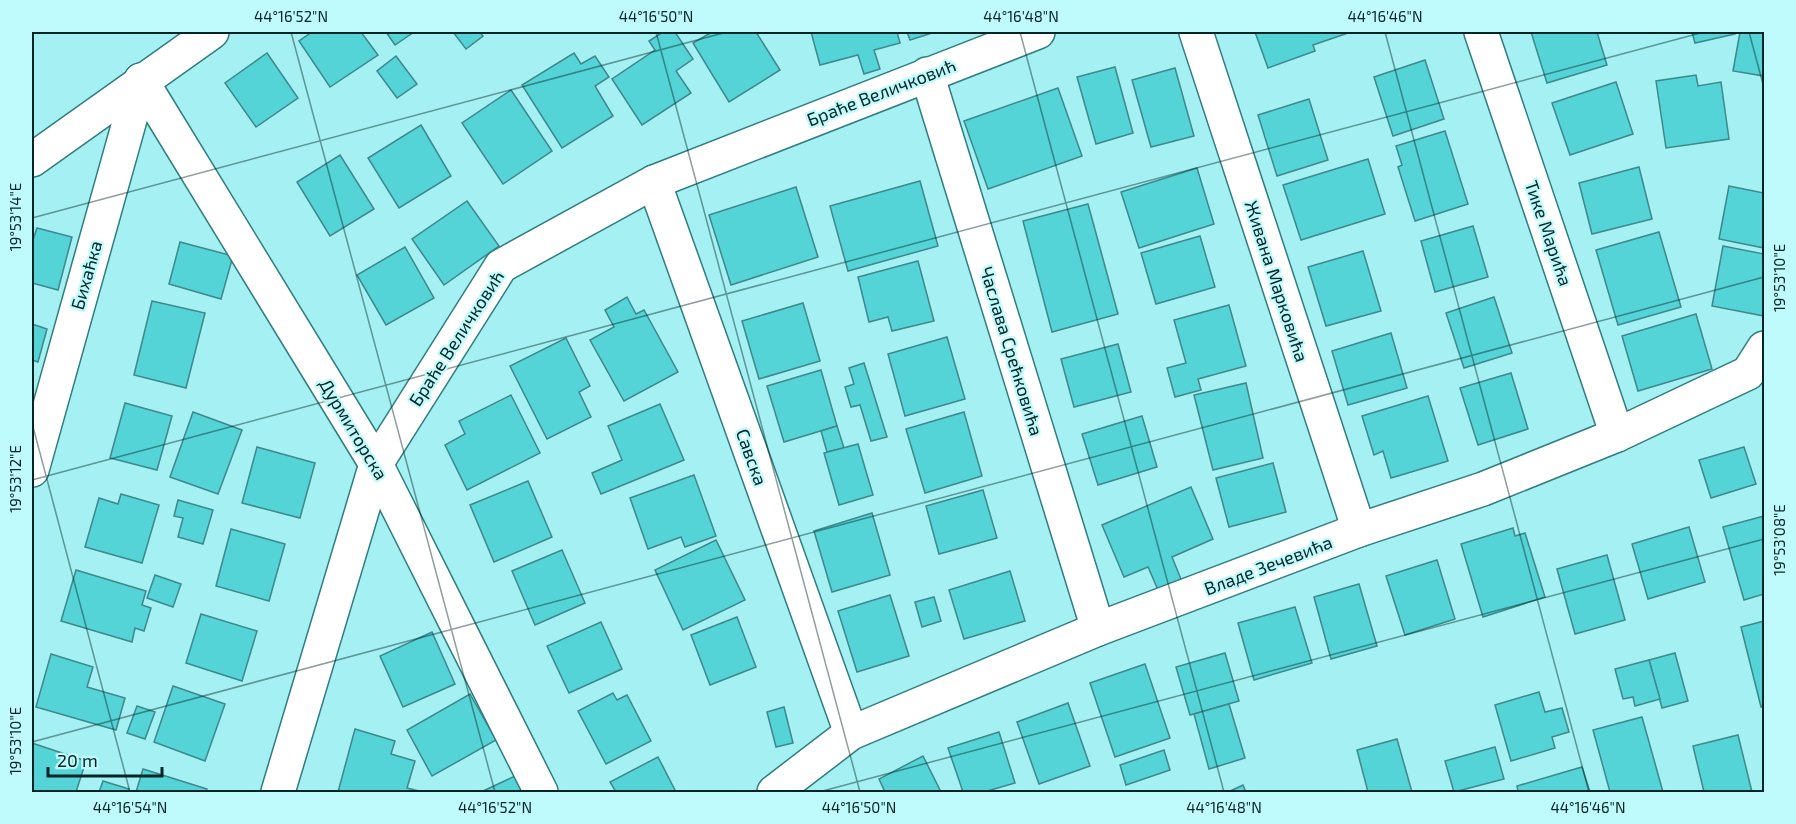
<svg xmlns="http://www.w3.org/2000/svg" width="1796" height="824" font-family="'Exo 2',sans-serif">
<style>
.building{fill:#55d4d8;stroke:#3d888a;stroke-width:1.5}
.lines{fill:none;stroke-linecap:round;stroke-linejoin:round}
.minor-casing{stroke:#307d7f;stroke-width:36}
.minor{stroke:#fff;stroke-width:33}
.ticks{fill:none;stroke:#052526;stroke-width:1.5;stroke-opacity:0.45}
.labels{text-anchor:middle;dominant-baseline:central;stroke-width:4.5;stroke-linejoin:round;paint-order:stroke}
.street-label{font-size:18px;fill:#052526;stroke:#bffafc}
.neatline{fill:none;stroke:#052526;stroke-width:2}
.ticks-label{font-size:15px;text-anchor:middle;fill:#052526}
</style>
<rect width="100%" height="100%" fill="#a4f0f2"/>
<!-- building -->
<g class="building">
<polygon points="312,32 361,32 378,55 330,87 299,41"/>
<polygon points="386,32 414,32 395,45"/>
<polygon points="453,32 480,32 483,36 466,49"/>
<polygon points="663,32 675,32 693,59 676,71 691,93 642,125 612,79 655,50 649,41"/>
<polygon points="712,32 756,32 780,70 729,102 693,43"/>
<polygon points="811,32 897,32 900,43 874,50 880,69 864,74 858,55 820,65"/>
<polygon points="907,32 935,32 910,40"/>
<polygon points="1255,32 1351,32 1313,45 1315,51 1268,68"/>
<polygon points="1531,32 1597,32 1607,65 1547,83"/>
<polygon points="1692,32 1734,32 1735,34 1695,43"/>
<polygon points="1740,32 1764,32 1764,76 1733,71"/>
<polygon points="267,53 298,98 256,127 225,83"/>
<polygon points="574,53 581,64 595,56 609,77 595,86 613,116 562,148 522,85"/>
<polygon points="396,56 417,84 397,98 377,71"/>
<polygon points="1425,60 1444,119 1393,136 1374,77"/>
<polygon points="1115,67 1133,133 1096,144 1077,77"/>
<polygon points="1175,68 1194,136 1151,147 1132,80"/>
<polygon points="1696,75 1698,86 1721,82 1729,139 1666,148 1656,81"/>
<polygon points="1616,82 1633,134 1570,155 1552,103"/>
<polygon points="1058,88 1082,156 988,189 964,121"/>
<polygon points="511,90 552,151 503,184 462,123"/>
<polygon points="1309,99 1328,160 1277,176 1258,115"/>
<polygon points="421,125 451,176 399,208 368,158"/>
<polygon points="1445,131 1468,204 1415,221 1398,167 1402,165 1396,146"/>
<polygon points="340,155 374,209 330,236 297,182"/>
<polygon points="1368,159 1385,214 1301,240 1283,185"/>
<polygon points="1639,167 1652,219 1592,234 1579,183"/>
<polygon points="1197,168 1214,224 1139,248 1121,192"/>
<polygon points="920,181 938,246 848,271 830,206"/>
<polygon points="1729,186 1764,193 1764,248 1719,239"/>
<polygon points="796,187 818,257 731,285 709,215"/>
<polygon points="467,201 499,246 444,285 412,239"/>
<polygon points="1088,204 1118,314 1052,332 1023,221"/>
<polygon points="1473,226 1488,277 1435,292 1421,241"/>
<polygon points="37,228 72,237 58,290 32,283 32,239 33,240"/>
<polygon points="1659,232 1681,307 1618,325 1596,250"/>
<polygon points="1200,236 1215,287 1156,304 1141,253"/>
<polygon points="180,242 233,256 221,299 169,284"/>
<polygon points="1723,246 1764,254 1764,316 1712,306"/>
<polygon points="405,247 434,298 386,325 357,275"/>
<polygon points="1363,251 1381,311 1326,326 1308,267"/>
<polygon points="918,261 934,321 892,331 888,317 869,322 858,277"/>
<polygon points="627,297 636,314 644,310 678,372 624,401 590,340 614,327 605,310"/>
<polygon points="1494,297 1512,353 1464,368 1446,313"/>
<polygon points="152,301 205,313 186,388 134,375"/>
<polygon points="803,303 820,361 759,379 742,321"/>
<polygon points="1229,305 1246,366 1198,379 1201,390 1175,397 1167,368 1186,363 1174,320"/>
<polygon points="1696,314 1712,369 1638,391 1622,336"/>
<polygon points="32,324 47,329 38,362 32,360"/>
<polygon points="1391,333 1407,388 1348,405 1332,351"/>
<polygon points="947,337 965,399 905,416 888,354"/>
<polygon points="566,338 590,386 579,392 591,417 547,439 510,366"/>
<polygon points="1118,344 1131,392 1074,407 1061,359"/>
<polygon points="864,363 887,437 871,441 860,405 851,407 845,387 854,384 849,368"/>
<polygon points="821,370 837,426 784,442 767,386"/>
<polygon points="1511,373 1528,429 1478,445 1460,388"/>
<polygon points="1246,383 1263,458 1213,470 1194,395"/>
<polygon points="511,395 540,453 467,490 445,445 465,434 459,421"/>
<polygon points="1428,396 1448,461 1391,478 1383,451 1374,455 1362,416"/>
<polygon points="125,403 172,416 157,470 110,458"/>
<polygon points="660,404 684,460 601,494 592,473 622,460 608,426"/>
<polygon points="193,412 242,430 218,494 170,477"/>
<polygon points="964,412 982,476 925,493 906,429"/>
<polygon points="1142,416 1157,467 1098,485 1082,434"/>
<polygon points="837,426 844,448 827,452 821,431"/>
<polygon points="858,444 873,495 839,505 824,453"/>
<polygon points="257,447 315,463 300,518 242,503"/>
<polygon points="1744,447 1756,484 1711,498 1699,460"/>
<polygon points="1273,463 1286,512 1229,527 1216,478"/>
<polygon points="694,475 716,536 685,547 681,537 648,549 630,498"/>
<polygon points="528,481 552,537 494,562 470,505"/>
<polygon points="1191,487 1213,539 1172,557 1185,589 1162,599 1148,567 1124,577 1102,525"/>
<polygon points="983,490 997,538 939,554 926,506"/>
<polygon points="121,494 159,505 142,563 85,547 99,498 118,504"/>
<polygon points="178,500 213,510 203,544 178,537 183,518 174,516"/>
<polygon points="872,513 890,575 832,592 814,531"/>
<polygon points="1764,516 1764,594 1744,600 1723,527"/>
<polygon points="1689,527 1705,582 1648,599 1632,544"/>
<polygon points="1513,528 1515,536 1525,533 1545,597 1483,617 1461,544"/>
<polygon points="231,529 285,544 269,601 216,586"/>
<polygon points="716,540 745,600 683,630 655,570"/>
<polygon points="562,550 585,603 535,625 512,571"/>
<polygon points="1607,555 1625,620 1575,634 1557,569"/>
<polygon points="1437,560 1455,619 1405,635 1386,576"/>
<polygon points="76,570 146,591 142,605 151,608 144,631 135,628 132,642 61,621"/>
<polygon points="1010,571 1025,621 964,639 949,590"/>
<polygon points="155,575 181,584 173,607 147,598"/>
<polygon points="1359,584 1377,646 1331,659 1314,597"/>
<polygon points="890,595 909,656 857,672 838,611"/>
<polygon points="934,597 941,621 922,627 915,602"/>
<polygon points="1295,607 1312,663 1254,680 1238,623"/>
<polygon points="201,614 257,631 242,681 186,663"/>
<polygon points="737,617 756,667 710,685 691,635"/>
<polygon points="1764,621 1764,706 1761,707 1741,627"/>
<polygon points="601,622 622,669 569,693 547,646"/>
<polygon points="432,632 455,684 403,707 380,656"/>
<polygon points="1225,653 1239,701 1190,715 1176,667"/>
<polygon points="1675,653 1688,701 1662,708 1649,660"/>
<polygon points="51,654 93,667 87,687 125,698 116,730 36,707"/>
<polygon points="1649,660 1660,699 1635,706 1633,697 1623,699 1615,669"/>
<polygon points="1145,664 1170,738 1115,757 1090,683"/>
<polygon points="173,686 225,704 205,761 154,742"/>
<polygon points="1539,692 1545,712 1562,708 1569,732 1552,737 1555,748 1511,761 1495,705"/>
<polygon points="613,693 617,700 627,695 651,741 606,764 578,711"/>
<polygon points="470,694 496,740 432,776 407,730"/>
<polygon points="1068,703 1090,766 1039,784 1017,722"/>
<polygon points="1229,704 1245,758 1209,769 1194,714"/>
<polygon points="137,706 155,712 145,739 127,733"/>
<polygon points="784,707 793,743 776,747 767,712"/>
<polygon points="1642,717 1663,792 1610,792 1593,730"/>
<polygon points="355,729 395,741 391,754 415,761 407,788 423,792 338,792"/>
<polygon points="999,732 1015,783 984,792 963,792 948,748"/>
<polygon points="1738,735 1752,792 1704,792 1693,746"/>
<polygon points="1397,739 1412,792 1368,792 1357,750"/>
<polygon points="32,743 86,761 76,792 32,792"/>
<polygon points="1495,747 1504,779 1454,792 1445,761"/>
<polygon points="1164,750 1170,770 1126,785 1120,765"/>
<polygon points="923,756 941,792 885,792 879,779"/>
<polygon points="658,757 676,792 616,792 610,782"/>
<polygon points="1582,767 1590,792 1518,792 1517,786"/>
<polygon points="143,769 207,789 206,792 136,792"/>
<polygon points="515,776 524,792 481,792"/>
<polygon points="103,781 129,789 128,792 99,792"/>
<polygon points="1243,785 1246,792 1228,792"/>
</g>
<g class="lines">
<defs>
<g id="minor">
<polyline points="1196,32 1359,530"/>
<polyline points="1481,32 1617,435"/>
<polyline points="927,74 1098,629"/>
<polyline points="141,80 376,464 541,792"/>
<polyline points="32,160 212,32"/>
<polyline points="654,182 851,733"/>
<polyline points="32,470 141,80"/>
<polyline points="278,792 376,464 501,266 654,182 1038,32"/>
<polyline points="774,792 851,733 1098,629 1359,530 1483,489 1617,435 1748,373 1764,348"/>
</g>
</defs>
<!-- minor casing -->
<use href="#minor" class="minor-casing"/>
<!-- minor -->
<use href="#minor" class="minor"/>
</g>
<!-- ticks -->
<path class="ticks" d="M 291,32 L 495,792M 656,32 L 860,792M 1020,32 L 1224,792M 1385,32 L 1589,792M 1749,32 L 1764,88M 32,218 L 727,32M 32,423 L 130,792M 32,480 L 1704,32M 32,742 L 1764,277M 819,792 L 1764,539"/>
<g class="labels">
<!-- street labels -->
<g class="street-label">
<text transform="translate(881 92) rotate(-21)">Браће Величковић</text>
<text transform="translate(1549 233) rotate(71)">Тике Марића</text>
<text transform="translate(86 275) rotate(-74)">Бихаћка</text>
<text transform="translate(1277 281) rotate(72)">Живана Марковића</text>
<text transform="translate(456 338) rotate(-57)">Браће Величковић</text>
<text transform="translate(1012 351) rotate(73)">Часлава Срећковића</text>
<text transform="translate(354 429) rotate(59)">Дурмиторска</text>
<text transform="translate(752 457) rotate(70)">Савска</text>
<text transform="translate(1268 565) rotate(-21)">Владе Зечевића</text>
</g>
</g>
<!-- border -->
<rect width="1796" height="824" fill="none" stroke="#bffafc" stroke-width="66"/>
<!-- scale -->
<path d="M48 767v9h114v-9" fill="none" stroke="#052526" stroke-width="3"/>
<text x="57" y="767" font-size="18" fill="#052526" stroke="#bffafc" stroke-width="4.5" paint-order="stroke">20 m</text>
<rect x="33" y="33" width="1730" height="758" class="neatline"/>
<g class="ticks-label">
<text x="291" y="22">44°16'52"N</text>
<text x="656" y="22">44°16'50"N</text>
<text x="1021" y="22">44°16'48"N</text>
<text x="1385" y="22">44°16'46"N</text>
<text transform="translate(16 217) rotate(-90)" y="5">19°53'14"E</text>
<text transform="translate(1780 278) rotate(-90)" y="5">19°53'10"E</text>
<text transform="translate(16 479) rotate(-90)" y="5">19°53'12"E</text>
<text transform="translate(1780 540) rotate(-90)" y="5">19°53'08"E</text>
<text transform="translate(16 741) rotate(-90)" y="5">19°53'10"E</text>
<text x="130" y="813">44°16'54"N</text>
<text x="495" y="813">44°16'52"N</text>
<text x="859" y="813">44°16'50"N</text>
<text x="1224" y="813">44°16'48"N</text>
<text x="1588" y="813">44°16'46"N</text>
</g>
</svg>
